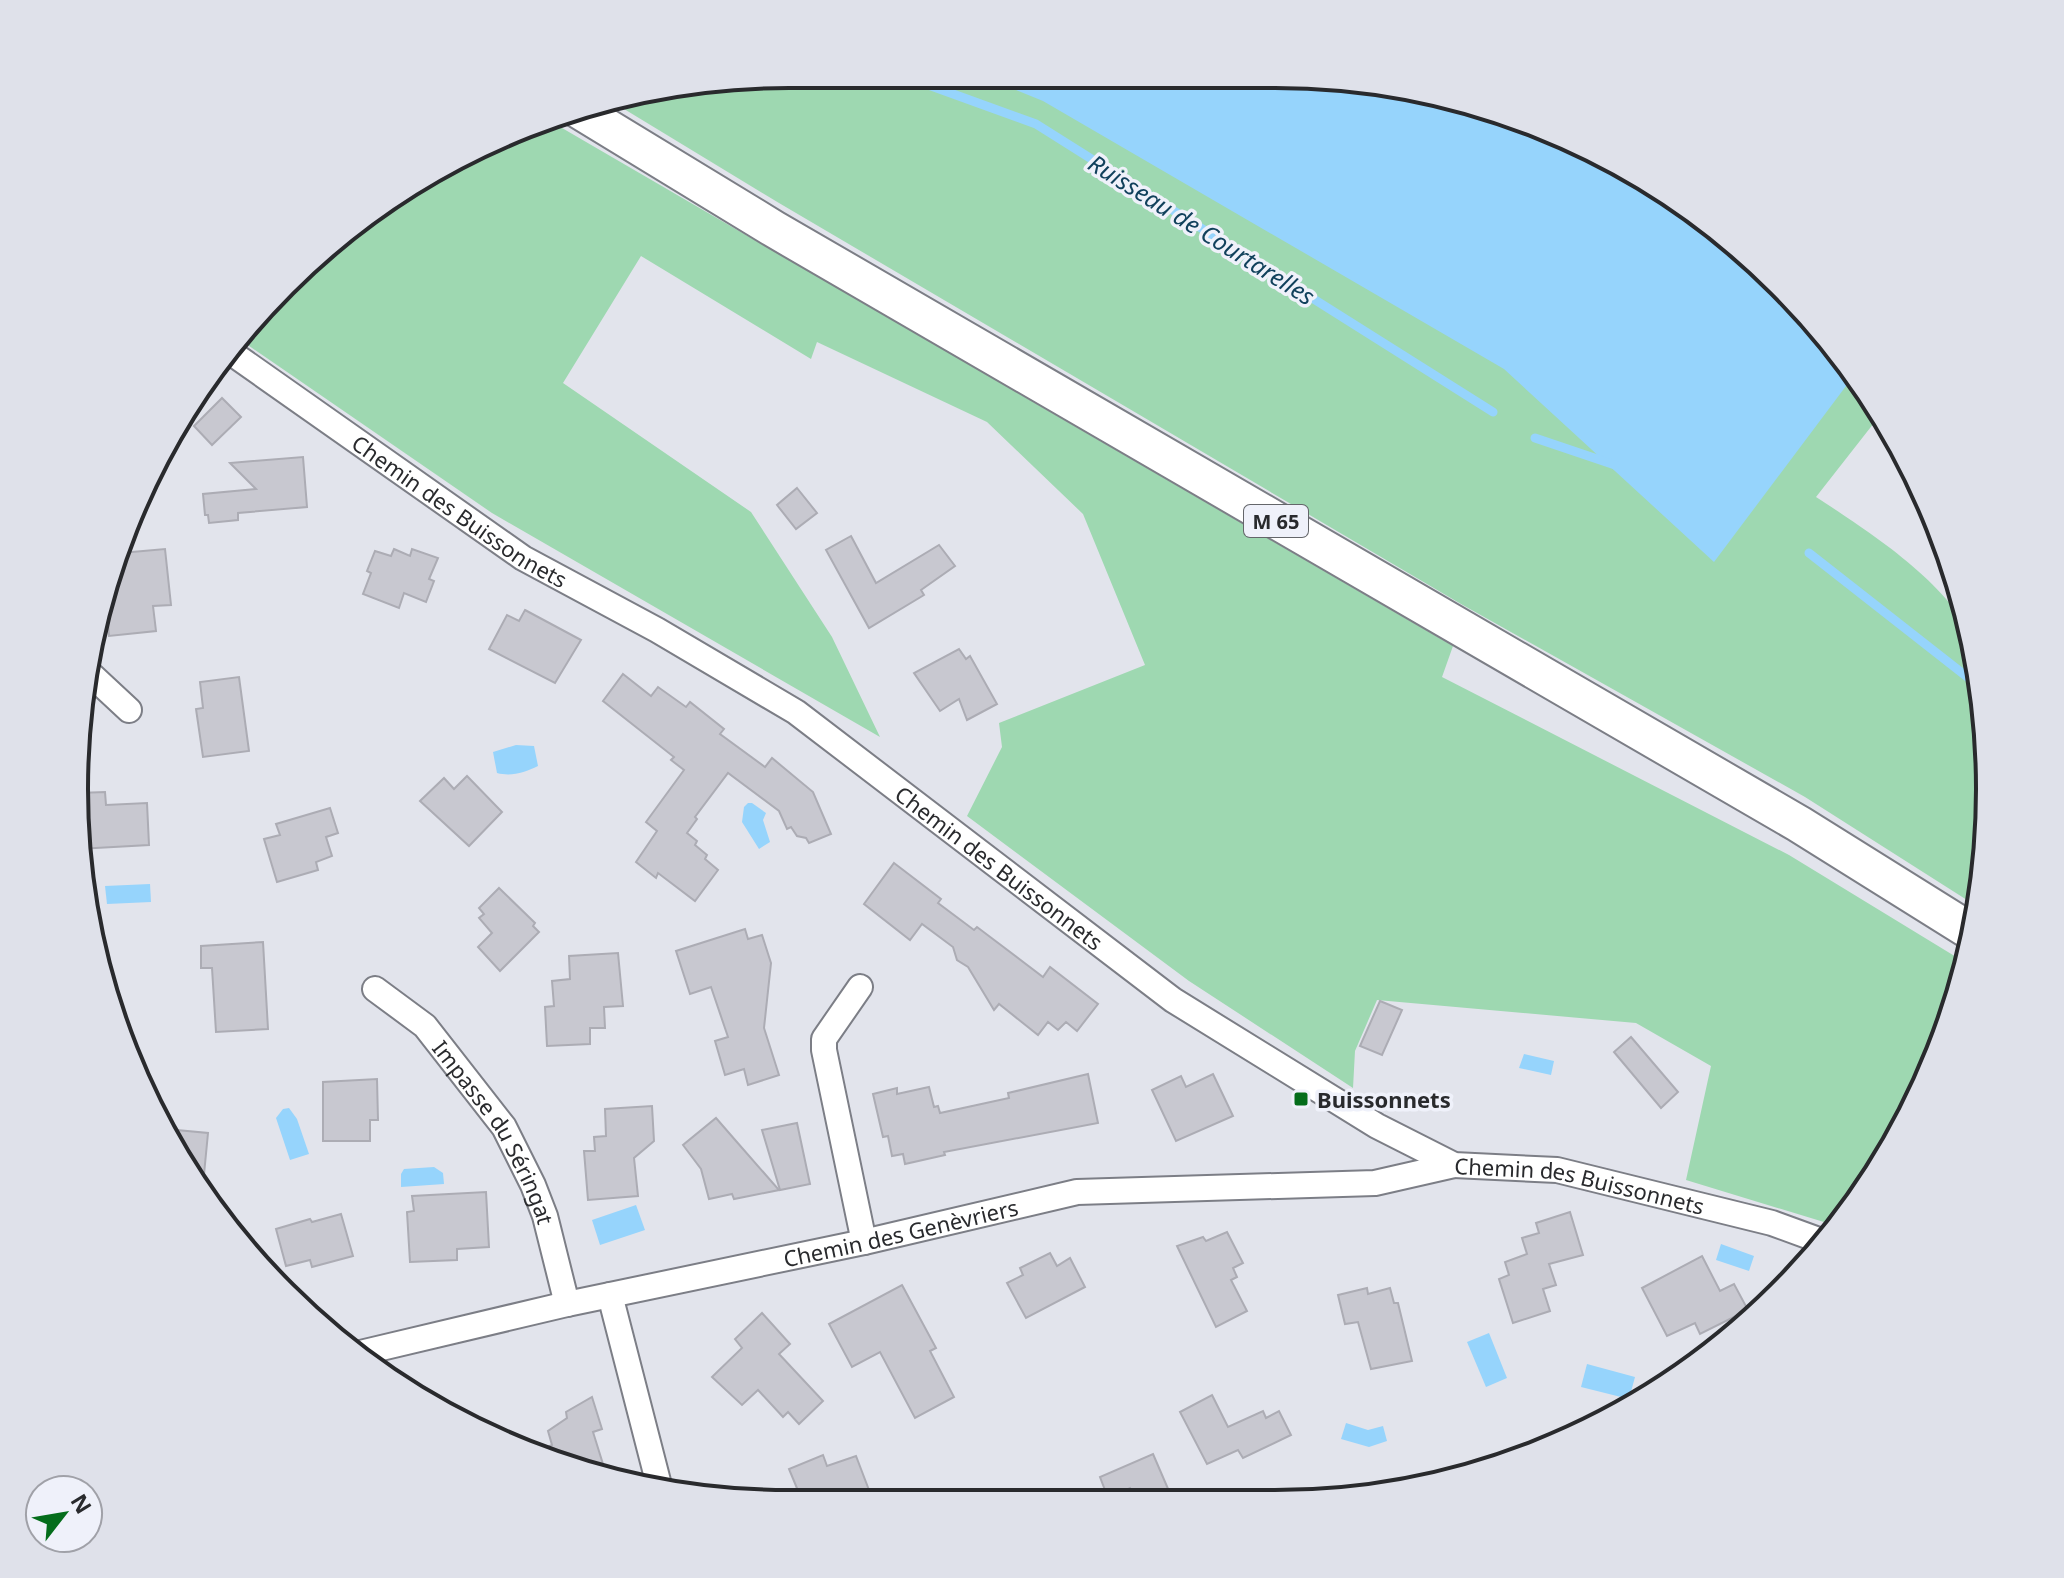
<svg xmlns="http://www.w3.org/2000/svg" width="2064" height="1578" font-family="'Noto Sans',sans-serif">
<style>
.green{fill:#9ed8b1}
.water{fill:#96d4fc}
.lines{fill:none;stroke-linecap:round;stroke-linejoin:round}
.stream{stroke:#96d4fc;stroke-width:9}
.building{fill:#c8c8d0;stroke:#acacb4;stroke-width:2}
.minor-casing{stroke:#7c7e86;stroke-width:28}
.primary-casing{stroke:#7c7e86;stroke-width:40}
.minor{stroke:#fff;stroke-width:24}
.primary{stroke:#fff;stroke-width:36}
.poi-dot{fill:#046d1b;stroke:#eff1fa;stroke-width:3}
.labels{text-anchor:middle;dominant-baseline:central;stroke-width:7;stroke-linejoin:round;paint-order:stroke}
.shield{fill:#eff1fa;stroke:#64666a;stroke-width:2}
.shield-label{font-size:20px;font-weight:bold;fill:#292a2d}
.street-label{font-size:22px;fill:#292a2d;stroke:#eff1fa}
.poi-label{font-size:22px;font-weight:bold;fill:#292a2d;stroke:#eff1fa;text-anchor:start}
.water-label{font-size:24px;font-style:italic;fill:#11415c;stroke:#eff1fa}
.rim{fill:none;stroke:#292a2d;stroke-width:4}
</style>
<rect width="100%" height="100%" fill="#e2e4ec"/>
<!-- green -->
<g class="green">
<path d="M 789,74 L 1321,76 L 1460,98 L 1673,195 L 1781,284 L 1869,391 L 1881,414 L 1816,497 C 1868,531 1958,588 1976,649 L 1990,789 L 1978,907 L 1805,797 L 1461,604 L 779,203 L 606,98 Z"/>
<polygon points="550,121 1453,646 1442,677 1789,855 1966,963 1936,1062 1870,1186 1837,1226 1686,1180 1711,1066 1636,1023 1377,1000 1355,1051 1353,1088 1189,981 967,816 1002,747 999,723 1145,665 1083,514 987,422 817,342 811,359 641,256 563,383 751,512 832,637 880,737 492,513 242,341 283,284 431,170"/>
</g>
<!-- water -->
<g class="water">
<polygon points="979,75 1321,76 1460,98 1673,195 1781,284 1855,374 1714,562 1504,369 1043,101"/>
<path d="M 516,745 L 534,746 L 538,766 C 525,772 512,777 497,773 L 493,752 Z"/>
<polygon points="748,803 752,803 766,813 763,820 770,842 759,849 742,822 744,807"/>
<polygon points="150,884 151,902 107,904 105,886"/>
<polygon points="1524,1054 1554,1061 1551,1075 1519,1068"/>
<polygon points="289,1108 297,1119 309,1154 290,1160 276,1118 283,1109"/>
<polygon points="434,1167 443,1173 444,1184 401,1187 401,1174 404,1169"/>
<polygon points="636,1205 645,1230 600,1245 592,1220"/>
<polygon points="1721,1244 1754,1256 1749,1271 1716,1260"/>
<polygon points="1489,1333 1507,1378 1486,1387 1467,1342"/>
<polygon points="1587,1364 1635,1377 1629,1399 1581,1387"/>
<polygon points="1346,1423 1368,1430 1383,1426 1387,1441 1369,1447 1341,1439"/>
</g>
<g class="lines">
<!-- stream -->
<g class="stream">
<polyline points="898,74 1036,124 1493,412"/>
<polyline points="1535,438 1615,465"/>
<polyline points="1809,553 1980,687"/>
</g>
</g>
<!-- building -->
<g class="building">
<polygon points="222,398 241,417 212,445 194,426"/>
<polygon points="303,457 307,507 238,513 238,520 209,523 208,515 205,515 203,494 256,489 230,463"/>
<polygon points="797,488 817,513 796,529 777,505"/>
<polygon points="851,536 876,583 939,545 955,566 921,590 924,595 869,628 826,550"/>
<polygon points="165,549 171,605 153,606 156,631 109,636 106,595 121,553"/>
<polygon points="394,549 410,556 412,549 438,558 429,579 434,581 426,602 404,593 399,608 363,594 371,573 367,571 375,551 391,556"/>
<polygon points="525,610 581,640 555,683 489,649 507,615 519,621"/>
<polygon points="959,649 966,659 970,656 997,704 967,720 959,699 940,711 914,673"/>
<polygon points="623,674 651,696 658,687 686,707 690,702 724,729 720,734 765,767 772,758 813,792 831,834 809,843 806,838 797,836 791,827 787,829 779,811 728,773 695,817 697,819 687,833 697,841 695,845 707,855 705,859 718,870 695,901 658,873 656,878 636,862 657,831 646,822 684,770 671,760 674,757 603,701"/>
<polygon points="239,677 249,751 203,757 196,709 203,708 200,682"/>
<polygon points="467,776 502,812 469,846 420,801 444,778 454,789"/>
<polygon points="105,792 106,805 147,803 149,845 78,849 76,835 78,793"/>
<polygon points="330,808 338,833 326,837 332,856 316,862 318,870 277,882 264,839 280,835 276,824"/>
<polygon points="894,863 941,899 938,903 974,930 977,927 1043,977 1050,967 1098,1004 1077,1031 1066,1022 1058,1030 1048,1022 1038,1035 999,1004 994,1010 968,967 957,960 953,947 922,924 910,940 864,904"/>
<polygon points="499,888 535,923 533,926 539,932 500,971 478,947 492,933 479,918 484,914 479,908"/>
<polygon points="745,929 748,939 762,935 771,963 764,1028 779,1075 748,1085 744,1069 725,1075 715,1041 728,1037 711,987 690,994 676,951"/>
<polygon points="263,942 268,1029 216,1032 212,968 201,968 201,946"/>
<polygon points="618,953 623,1006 604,1007 605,1028 590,1028 590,1044 547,1046 545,1007 554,1006 552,981 570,979 569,956"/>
<polygon points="1380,1001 1402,1010 1382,1055 1360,1046"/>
<polygon points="1631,1037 1678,1092 1661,1108 1614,1052"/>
<polygon points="1088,1074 1098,1123 944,1152 945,1155 905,1164 903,1154 892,1156 888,1136 883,1137 873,1094 897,1088 897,1094 929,1087 934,1107 938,1106 940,1113 1009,1098 1008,1093"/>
<polygon points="1213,1074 1233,1116 1176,1141 1152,1090 1181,1076 1186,1087"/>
<polygon points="377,1079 378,1120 370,1120 370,1141 323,1141 323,1082"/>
<polygon points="652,1106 654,1141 634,1158 638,1196 588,1200 584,1151 595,1151 594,1137 606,1136 605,1109"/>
<polygon points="716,1118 736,1141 779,1190 734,1199 732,1194 709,1199 701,1169 683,1145"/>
<polygon points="797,1123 810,1184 780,1190 762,1130"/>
<polygon points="166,1129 208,1133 202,1195 195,1187"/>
<polygon points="486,1192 489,1247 457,1249 457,1260 410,1262 407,1212 414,1211 412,1196"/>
<polygon points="1570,1212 1583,1255 1549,1264 1556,1285 1543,1289 1550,1311 1513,1323 1499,1279 1509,1275 1505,1262 1527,1254 1522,1238 1539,1233 1536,1223"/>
<polygon points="341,1214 353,1256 312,1267 310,1260 286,1266 276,1229 310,1219 312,1222"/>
<polygon points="1227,1232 1243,1263 1233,1268 1237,1277 1231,1280 1247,1311 1216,1327 1177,1246 1203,1237 1206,1241"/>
<polygon points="1050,1253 1057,1266 1070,1258 1085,1287 1026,1318 1007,1283 1023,1275 1020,1268"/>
<polygon points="1702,1256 1720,1291 1734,1284 1748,1310 1700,1334 1695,1323 1667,1336 1642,1288"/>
<polygon points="902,1285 936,1348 930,1351 954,1397 915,1418 880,1352 852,1367 829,1324"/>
<polygon points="1367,1288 1368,1294 1390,1288 1394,1303 1398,1303 1412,1361 1371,1369 1358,1322 1345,1324 1338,1295"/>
<polygon points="762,1313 790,1344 779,1354 823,1401 799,1424 788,1412 783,1417 758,1390 742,1405 712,1377 742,1348 735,1339"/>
<polygon points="1212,1395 1228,1427 1263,1411 1266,1418 1279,1411 1291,1435 1243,1458 1238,1450 1207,1464 1180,1412"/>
<polygon points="592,1397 602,1429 593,1432 607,1477 559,1466 532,1454 552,1445 548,1431 567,1418 566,1412"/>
<polygon points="1153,1454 1172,1498 1134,1498 1130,1488 1108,1498 1100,1477"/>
<polygon points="823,1455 827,1466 856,1456 872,1498 801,1498 789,1469"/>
</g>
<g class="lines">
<defs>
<g id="minor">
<path id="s1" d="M 233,354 L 523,558 L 657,630 L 796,712 L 1173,1000 L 1377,1126 L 1454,1165 L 1557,1170 L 1772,1223 L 1824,1242"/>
<polyline points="86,670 129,710"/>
<polyline points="860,987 824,1039 824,1050 864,1242"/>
<path id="s2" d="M 375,989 L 425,1026 L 504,1127 L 533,1185 L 545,1216 L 567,1304"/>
<polyline points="610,1295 660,1489"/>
<path id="s3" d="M 356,1354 L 567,1304 L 864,1242 L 1077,1192 L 1375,1183 L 1454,1165"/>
</g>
<polyline id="primary" points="577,109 774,229 1799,824 1975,934"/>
</defs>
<!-- minor casing -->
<use href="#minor" class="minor-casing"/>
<!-- primary casing -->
<use href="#primary" class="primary-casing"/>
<!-- minor -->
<use href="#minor" class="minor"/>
<!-- primary -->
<use href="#primary" class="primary"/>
</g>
<!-- markers -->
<rect class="poi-dot" x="1293" y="1091" width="16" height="16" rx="4"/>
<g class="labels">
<!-- shield labels -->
<rect class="shield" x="1244" y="505" width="64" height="32" rx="6"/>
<g class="shield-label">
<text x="1276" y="521">M 65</text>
</g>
<!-- street labels -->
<g class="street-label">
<text stroke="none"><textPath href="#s1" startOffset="276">Chemin des Buissonnets</textPath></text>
<text stroke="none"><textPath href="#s1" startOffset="924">Chemin des Buissonnets</textPath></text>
<text stroke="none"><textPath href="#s2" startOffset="190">Impasse du Séringat</textPath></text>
<text stroke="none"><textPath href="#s1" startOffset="1596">Chemin des Buissonnets</textPath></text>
<text stroke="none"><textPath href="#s3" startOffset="558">Chemin des Genèvriers</textPath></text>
</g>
<!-- poi labels -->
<g class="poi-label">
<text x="1317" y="1099">Buissonnets</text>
</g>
<!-- water labels -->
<g class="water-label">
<text transform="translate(1202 229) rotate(32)">Ruisseau de Courtarelles</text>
</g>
</g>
<!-- crop -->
<path d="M0 0H2064V1578H0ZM789 88H1275A701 701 0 0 1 1976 789V789A701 701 0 0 1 1275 1490H789A701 701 0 0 1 88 789V789A701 701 0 0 1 789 88Z" fill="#dfe1ea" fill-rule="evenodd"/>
<path class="rim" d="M789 88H1275A701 701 0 0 1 1976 789V789A701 701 0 0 1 1275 1490H789A701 701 0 0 1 88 789V789A701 701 0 0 1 789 88Z"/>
<!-- north arrow -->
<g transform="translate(64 1514) rotate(59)"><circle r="38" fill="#eff1fa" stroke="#a0a1a8" stroke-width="2"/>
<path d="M0-6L14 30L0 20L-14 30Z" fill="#046d1b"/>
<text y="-12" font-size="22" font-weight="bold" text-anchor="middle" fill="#292a2d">N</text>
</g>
</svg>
